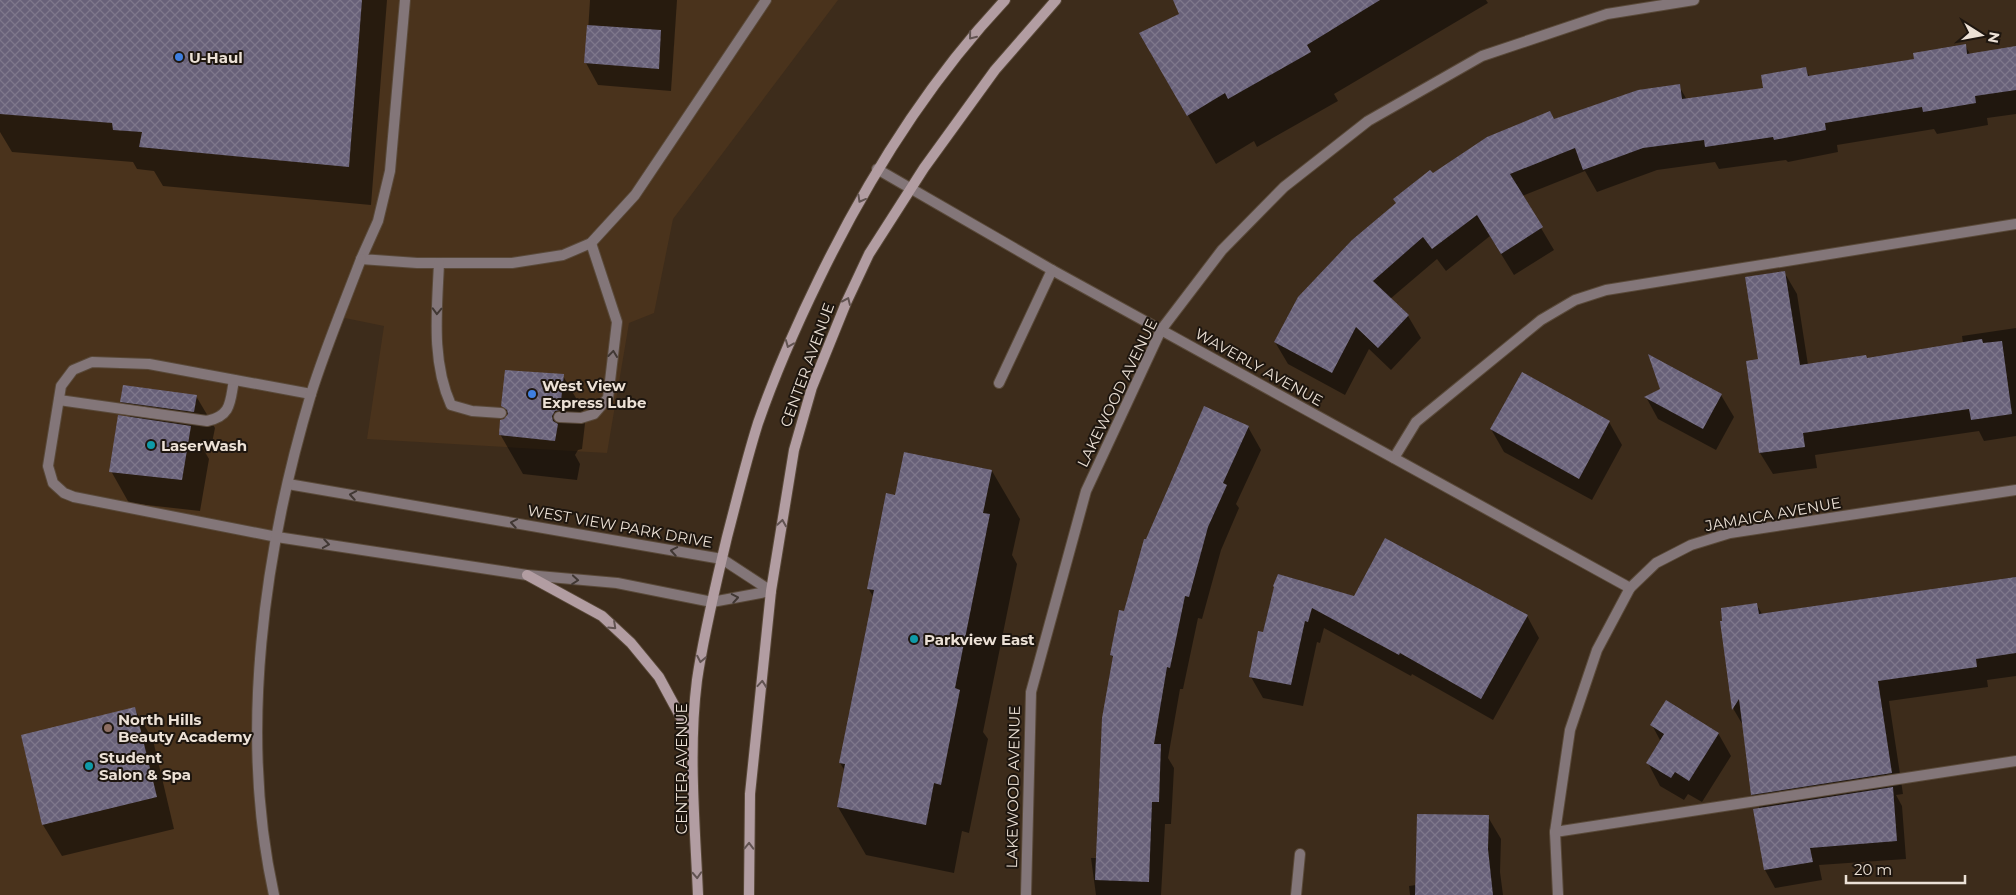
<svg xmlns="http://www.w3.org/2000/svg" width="2016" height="895" font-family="Montserrat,sans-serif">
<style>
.built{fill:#4a331c}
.shadow{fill:#0007}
.building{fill:url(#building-cross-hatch)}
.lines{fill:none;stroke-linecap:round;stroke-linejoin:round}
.lane-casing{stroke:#594939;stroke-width:12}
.street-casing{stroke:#594939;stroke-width:12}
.secondary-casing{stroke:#594939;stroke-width:12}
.lane{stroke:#837679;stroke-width:10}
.street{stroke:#837679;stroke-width:10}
.secondary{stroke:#b29da2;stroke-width:10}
.oneway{stroke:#615351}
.oneway2{stroke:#413834}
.shop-dot{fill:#3f7fe0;stroke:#1e160f;stroke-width:2}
.culture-dot{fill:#0f9aa8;stroke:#1e160f;stroke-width:2}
.education-dot{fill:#8d6e63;stroke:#1e160f;stroke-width:2}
.labels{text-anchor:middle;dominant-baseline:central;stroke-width:4;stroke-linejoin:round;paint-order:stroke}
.poi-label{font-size:15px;font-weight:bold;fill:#ece1d6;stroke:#1e160f;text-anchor:start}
.street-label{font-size:15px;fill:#ece1d6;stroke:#1e160f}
</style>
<defs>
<pattern id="building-cross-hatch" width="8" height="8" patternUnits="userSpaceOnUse" patternTransform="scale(1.25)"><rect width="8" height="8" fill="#686179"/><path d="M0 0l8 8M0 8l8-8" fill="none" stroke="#7e778b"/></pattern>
</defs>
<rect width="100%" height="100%" fill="#3d2c1b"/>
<!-- built -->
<polygon class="built" points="0,0 838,0 673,219 654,313 629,323 607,453 367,439 384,326 340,317 311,394 277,537 256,733 274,895 0,895"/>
<!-- shadow -->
<g class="shadow">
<polygon points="0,0 387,0 371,205 163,186 154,171 137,169 133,162 12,152 0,132"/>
<polygon points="590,0 677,0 671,91 598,85 586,63"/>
<polygon points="1192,0 1486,0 1488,3 1334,94 1338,101 1257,147 1254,141 1216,164 1141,34 1180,15"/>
<polygon points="1965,45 1970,54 2016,48 2016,114 1987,118 1988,125 1937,134 1934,129 1837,145 1838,152 1788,162 1786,160 1719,169 1715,162 1657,170 1597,192 1585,171 1522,196 1554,250 1514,275 1490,236 1446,271 1437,259 1390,299 1408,316 1421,338 1391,370 1369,349 1345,395 1288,364 1275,342 1432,175 1554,120 1679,86 1687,100 1765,89 1805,68 1810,77 1915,60"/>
<polygon points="1784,272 1797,294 1808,365 1867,359 1963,343 1962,336 2016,328 2016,436 1984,441 1979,431 1815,455 1817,468 1773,474 1760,453 1759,360"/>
<polygon points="563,376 586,415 582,449 578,450 575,455 580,464 577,480 523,474 500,434 508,415 503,406"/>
<polygon points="1721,395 1734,417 1716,450 1658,419 1646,397"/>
<polygon points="196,396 215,428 212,443 199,442 209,459 200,511 129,503 111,471 131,418 121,402"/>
<polygon points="1204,407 1248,427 1261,450 1236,504 1239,508 1221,550 1202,619 1198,618 1183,689 1180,689 1168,758 1174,768 1171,824 1165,824 1161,895 1096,895 1091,858 1097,858 1114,659 1111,655 1147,541"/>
<polygon points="1609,422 1622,445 1592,500 1504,452 1491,429"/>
<polygon points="992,471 1020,519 1012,555 1017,564 983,732 988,739 969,833 962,831 954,873 866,855 838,807 845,771 840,763 874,598 868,588 896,496"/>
<polygon points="2016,578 2016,676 1987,680 1988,687 1889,701 1903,794 1896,795 1902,806 1906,859 1819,865 1822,880 1775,888 1765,870 1754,810 1760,809 1752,795 1744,727 1734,710 1722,622 1756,604 1762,614"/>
<polygon points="1275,588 1527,616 1539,638 1493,720 1412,674 1411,676 1324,628 1320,643 1317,642 1303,706 1263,698 1251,677"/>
<polygon points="134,708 153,740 174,829 62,856 43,825 22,736"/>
<polygon points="1652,725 1718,733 1731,756 1702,802 1688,794 1684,800 1660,786 1648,763 1661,742"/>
<polygon points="1488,817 1501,839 1500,872 1503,895 1410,895 1409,886 1416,885"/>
</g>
<!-- building -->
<g class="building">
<polygon points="0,0 362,0 349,167 139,147 142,132 113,130 112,123 0,114"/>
<polygon points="1173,0 1380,0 1307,45 1311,52 1228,99 1225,93 1187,116 1139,33 1179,14"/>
<polygon points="587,25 661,30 659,69 584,63"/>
<polygon points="1966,44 1967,54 2016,46 2016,90 1975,96 1976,103 1923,112 1922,107 1825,123 1826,130 1774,140 1773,137 1705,147 1704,140 1643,148 1583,170 1575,148 1510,174 1543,227 1501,254 1477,215 1432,249 1423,237 1373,281 1409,315 1378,348 1356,327 1332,373 1274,342 1298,297 1352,240 1396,203 1393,199 1430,170 1433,173 1487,137 1550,111 1554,119 1638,90 1680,84 1682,99 1763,88 1761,75 1806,67 1808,76 1914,59 1913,53"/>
<polygon points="1785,271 1800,365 1866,355 1867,358 1982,339 1983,343 2002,341 2012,414 1971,420 1969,409 1803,433 1805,447 1759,453 1746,361 1758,359 1745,277"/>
<polygon points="1648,354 1722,394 1703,429 1644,397 1660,389"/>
<polygon points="505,370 564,374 560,410 555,411 552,416 553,421 558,424 555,441 499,435 500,420 504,419 508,414 507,410 501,406"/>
<polygon points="1522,372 1610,421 1579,479 1490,429"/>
<polygon points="123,385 197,395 194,412 120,402"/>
<polygon points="1204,406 1249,426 1223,483 1227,485 1208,527 1189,597 1185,596 1170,668 1167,667 1154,744 1161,744 1159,802 1152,802 1149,882 1095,880 1102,718 1113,656 1110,655 1119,610 1124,611 1144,539 1146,539"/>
<polygon points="118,415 191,426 182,480 109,472"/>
<polygon points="904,452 992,470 983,513 990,514 955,688 960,690 941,785 934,783 926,825 837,807 845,764 839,763 874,590 867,589 886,493 895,495"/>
<polygon points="1385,538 1528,615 1481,699 1400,653 1399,655 1312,608 1308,622 1305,621 1291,685 1249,677 1258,631 1263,632 1274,587 1273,586 1278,574 1354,596"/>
<polygon points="2016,577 2016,653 1976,659 1977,667 1878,681 1892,773 1751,795 1739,699 1732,710 1720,621 1722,621 1721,608 1757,603 1759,614"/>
<polygon points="1666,700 1719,733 1689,781 1675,772 1671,778 1646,763 1664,734 1650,725"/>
<polygon points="135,707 157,797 42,825 21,735"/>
<polygon points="1893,787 1897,841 1810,848 1813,862 1764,870 1753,809"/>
<polygon points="1417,814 1489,815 1488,849 1493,895 1415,895"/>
</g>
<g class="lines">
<defs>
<g id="lane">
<polyline points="405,0 390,171 378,221 361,259 417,263 512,263 563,255 591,243 635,195 766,0"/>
<path d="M 439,263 C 437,310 431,361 451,405 L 472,411 L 501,413"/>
<polyline points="999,383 1052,270"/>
<path d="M 59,400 L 207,421 C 232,416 230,401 234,380"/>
<polyline points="559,417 581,418 594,414 608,398 617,322 591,243"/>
<polyline points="1394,458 1416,422 1541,320 1575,300 1606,290 2016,224"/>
<polyline points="277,537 74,497 64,493 53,483 48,466 61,386 73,370 92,362 149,364 311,394"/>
<polyline points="1555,832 2016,761"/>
<polyline points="1296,895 1300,854"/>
</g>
<g id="street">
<polyline points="877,169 1052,270 1630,588"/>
<polyline points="288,484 722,559 771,591"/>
<polyline points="277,537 527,575 617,583 712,602 771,591"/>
<path d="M 274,895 C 238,733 264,551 311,394 C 325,349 344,304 361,259"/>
<polyline points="1026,895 1031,692 1086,491 1161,330 1222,250 1284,187 1368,121 1482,56 1607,14 1694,0"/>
<polyline points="1558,895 1555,832 1570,730 1597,650 1630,588 1656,563 1691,545 1730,533 2016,490"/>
</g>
<g id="secondary">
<polyline points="527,575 602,616 631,643 659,677 692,738"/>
<path d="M 698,895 C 695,824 688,751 697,680 C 704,632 716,584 727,537 C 737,499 746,461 758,423 C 775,374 796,326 819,279 C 868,178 927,83 1005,0"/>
<polyline points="749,895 750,794 771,591 794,450 812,387 846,303 869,254 924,168 995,70 1056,0"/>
</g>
</defs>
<!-- lane casing -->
<use href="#lane" class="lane-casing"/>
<!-- street casing -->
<use href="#street" class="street-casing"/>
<!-- secondary casing -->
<use href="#secondary" class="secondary-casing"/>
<!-- lane -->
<use href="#lane" class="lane"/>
<!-- street -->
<use href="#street" class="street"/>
<!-- secondary -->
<use href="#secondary" class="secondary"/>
</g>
<!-- one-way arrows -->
<defs><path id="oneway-chevron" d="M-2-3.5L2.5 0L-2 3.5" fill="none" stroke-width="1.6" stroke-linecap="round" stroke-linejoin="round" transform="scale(1.25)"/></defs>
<g class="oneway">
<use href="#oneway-chevron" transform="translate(972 36) rotate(129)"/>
<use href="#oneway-chevron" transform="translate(861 199) rotate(119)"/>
<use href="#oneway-chevron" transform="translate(847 301) rotate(-66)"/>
<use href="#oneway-chevron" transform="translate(789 344) rotate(112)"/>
<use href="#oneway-chevron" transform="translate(782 523) rotate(-81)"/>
<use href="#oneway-chevron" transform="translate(613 626) rotate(43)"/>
<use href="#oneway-chevron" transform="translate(701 659) rotate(101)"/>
<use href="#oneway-chevron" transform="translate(762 684) rotate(-85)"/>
<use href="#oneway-chevron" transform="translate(749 846) rotate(-89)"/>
<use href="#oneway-chevron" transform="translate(697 875) rotate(87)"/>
</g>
<g class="oneway2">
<use href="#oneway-chevron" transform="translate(437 311) rotate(92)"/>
<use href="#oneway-chevron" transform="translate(613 354) rotate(-83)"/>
<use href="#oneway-chevron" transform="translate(353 495) rotate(-170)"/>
<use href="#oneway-chevron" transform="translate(514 523) rotate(-170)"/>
<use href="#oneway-chevron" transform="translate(326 544) rotate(9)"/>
<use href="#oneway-chevron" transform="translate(674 551) rotate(-170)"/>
<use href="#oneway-chevron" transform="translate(575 580) rotate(5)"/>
<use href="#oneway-chevron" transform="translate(735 598) rotate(-10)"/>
</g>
<!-- markers -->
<g class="shop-dot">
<circle cx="179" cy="57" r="5"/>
<circle cx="532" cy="394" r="5"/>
</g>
<g class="culture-dot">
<circle cx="151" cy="445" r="5"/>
<circle cx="914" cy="639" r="5"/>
<circle cx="89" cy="766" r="5"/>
</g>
<circle class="education-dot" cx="108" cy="728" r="5"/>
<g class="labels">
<!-- poi labels -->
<g class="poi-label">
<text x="189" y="57">U-Haul</text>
<text x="542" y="385">West View<tspan x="542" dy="17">Express Lube</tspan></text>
<text x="161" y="445">LaserWash</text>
<text x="924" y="639">Parkview East</text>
<text x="118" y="719">North Hills<tspan x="118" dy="17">Beauty Academy</tspan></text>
<text x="99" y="757">Student<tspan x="99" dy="17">Salon &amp; Spa</tspan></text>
</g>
<!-- street labels -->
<g class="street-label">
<text transform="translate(807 365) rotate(-70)">CENTER AVENUE</text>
<text transform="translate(1259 367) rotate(29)">WAVERLY AVENUE</text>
<text transform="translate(1117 393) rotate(-64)">LAKEWOOD AVENUE</text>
<text transform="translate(1773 514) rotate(-10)">JAMAICA AVENUE</text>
<text transform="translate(620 526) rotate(10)">WEST VIEW PARK DRIVE</text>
<text transform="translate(681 769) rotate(-90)">CENTER AVENUE</text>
<text transform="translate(1013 787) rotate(-89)">LAKEWOOD AVENUE</text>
</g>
</g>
<!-- north arrow -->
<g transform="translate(1981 35) rotate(101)" stroke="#1e160f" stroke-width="4" paint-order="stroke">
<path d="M0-4L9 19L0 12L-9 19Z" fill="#ece1d6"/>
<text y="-8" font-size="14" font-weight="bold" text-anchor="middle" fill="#ece1d6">N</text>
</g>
<!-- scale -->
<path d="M1846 875v8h119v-8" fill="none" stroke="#ece1d6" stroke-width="2.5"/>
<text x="1854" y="875" font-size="15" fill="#ece1d6" stroke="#1e160f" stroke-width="4" paint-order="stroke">20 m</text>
</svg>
